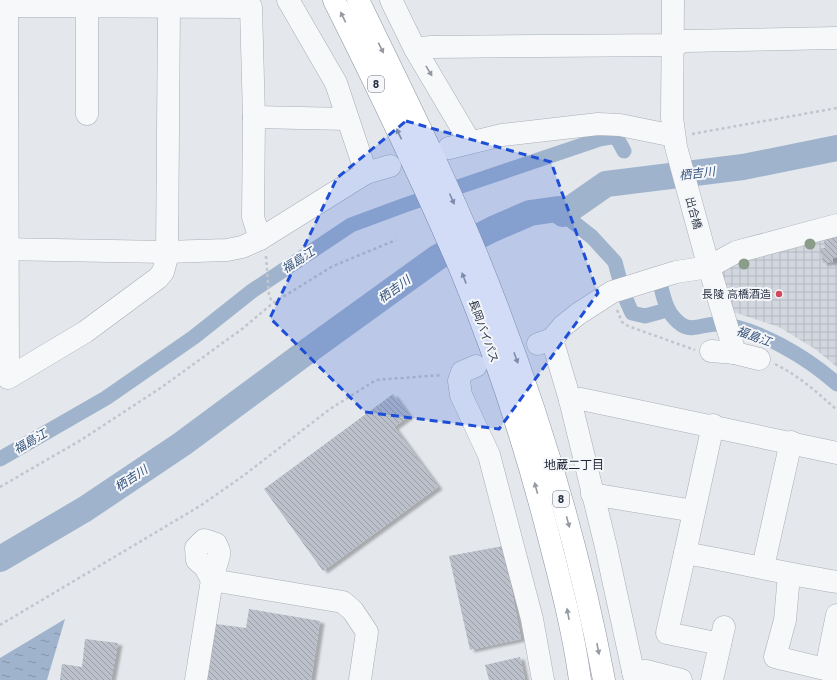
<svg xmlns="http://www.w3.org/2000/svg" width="837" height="680" font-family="Poppins,'Noto Sans JP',sans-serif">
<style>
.industrial{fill:url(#industrial-grid)}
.water{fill:url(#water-ripples)}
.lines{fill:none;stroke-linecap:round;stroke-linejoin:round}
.canal{stroke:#9fb4cc;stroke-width:15}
.river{stroke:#9fb4cc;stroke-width:26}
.building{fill:url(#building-back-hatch);filter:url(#shadow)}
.minor-casing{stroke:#a9aeb7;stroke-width:23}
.highway-casing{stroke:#8b94a3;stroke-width:23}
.path{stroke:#c2c5cb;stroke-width:2.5;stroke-dasharray:3 3;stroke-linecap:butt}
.minor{stroke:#f7f8fa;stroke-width:22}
.highway{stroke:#fff;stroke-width:22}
.tree{fill:#899d89}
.oneway{fill:#959aa2}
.oneway2{fill:#9196a0}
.marked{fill:#1d4ed8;fill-opacity:0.2;stroke:#1d4ed8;stroke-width:3;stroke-dasharray:8 5;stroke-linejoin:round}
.poi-dot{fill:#d1495b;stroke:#f4f6f9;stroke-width:1.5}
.labels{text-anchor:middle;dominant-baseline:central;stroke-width:4;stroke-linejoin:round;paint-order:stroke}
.shield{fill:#f4f6f9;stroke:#676e7b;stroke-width:1}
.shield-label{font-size:10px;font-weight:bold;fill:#2b3445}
.street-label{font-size:11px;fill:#2b3445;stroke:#f4f6f9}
.poi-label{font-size:11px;fill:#2b3445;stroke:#f4f6f9;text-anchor:end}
.water-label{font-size:12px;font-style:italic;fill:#34527a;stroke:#f4f6f9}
.neighbourhood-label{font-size:12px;fill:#1d2536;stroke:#f4f6f9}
</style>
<defs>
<pattern id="industrial-grid" width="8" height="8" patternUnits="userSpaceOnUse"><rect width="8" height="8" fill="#d2d6de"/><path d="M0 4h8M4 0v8" fill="none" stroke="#b4b8c0"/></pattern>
<pattern id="water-ripples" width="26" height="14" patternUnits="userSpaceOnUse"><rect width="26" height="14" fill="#9fb4cc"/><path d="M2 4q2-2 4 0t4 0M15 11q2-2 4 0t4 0" fill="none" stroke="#8293a7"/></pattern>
<pattern id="building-back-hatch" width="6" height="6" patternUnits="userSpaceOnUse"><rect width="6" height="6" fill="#bbc0ca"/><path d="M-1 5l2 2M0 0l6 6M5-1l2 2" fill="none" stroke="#989da6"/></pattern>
<filter id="shadow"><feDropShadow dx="4.5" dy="2.5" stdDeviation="1" flood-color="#0004"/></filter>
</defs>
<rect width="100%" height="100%" fill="#e4e7ec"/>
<!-- industrial -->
<polygon class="industrial" points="837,231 837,367 815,349 779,327 724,309 716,278 738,258"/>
<!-- water -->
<polygon class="water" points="65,619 47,680 0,680 0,658"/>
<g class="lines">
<!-- canal -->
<g class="canal">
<polyline points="563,214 592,237 615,262 619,277"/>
<path d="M 660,283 C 664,300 667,315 682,325 C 693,332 706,323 718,324 C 757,327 808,358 837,384"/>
<polyline points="624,295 632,313 645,316 667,310"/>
<path d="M 0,459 L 106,398 L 194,337 L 252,291 L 351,225 L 405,205 L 600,139 C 616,135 617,137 624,151"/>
</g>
<!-- river -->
<polyline class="river" points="0,559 85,509 182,444 305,353 438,257 493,229 530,213 558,209 563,214 606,184 743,167 837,148"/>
</g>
<!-- building -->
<g class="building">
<polygon points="837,233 837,257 833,258 833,262 823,263 820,248 825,248 823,235"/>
<polygon points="393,394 409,416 394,427 438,487 323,571 264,489"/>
<polygon points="503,546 521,639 470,650 449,556"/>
<polygon points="249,609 320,621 311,680 207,680 216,624 246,628"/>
<polygon points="85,639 118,643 111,680 60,680 62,664 82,667"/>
<polygon points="520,657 525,680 489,680 485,665"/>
</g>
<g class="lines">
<defs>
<g id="minor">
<polyline points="7,0 8,378 85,332 158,278 163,272 167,257 169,6"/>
<polyline points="288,0 336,83 366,173"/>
<polyline points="391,0 415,49 470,142"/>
<polyline points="673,0 672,117 676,147 706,257 735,353 759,359"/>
<polyline points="0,6 251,7 254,117 253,217 260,239"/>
<polyline points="415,49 431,47 673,45 685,41 837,38"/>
<polyline points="87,114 87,0"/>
<polyline points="254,117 347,119"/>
<polyline points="449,148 502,135 598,124 620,125 674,136"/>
<polyline points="0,249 166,252 227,250 242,247 260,239 366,173 390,166"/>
<polyline points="552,339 570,400 606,547 635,680"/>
<polyline points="538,344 552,339 563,326 578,314 612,292 676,272 709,267 736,252 837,225"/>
<polyline points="711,351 735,353"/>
<polyline points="476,366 462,372 459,381 461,395 489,455 532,619 543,680"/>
<polyline points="570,400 581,399 837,453"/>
<path d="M 713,425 L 685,553 C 736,562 786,574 837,582"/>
<polyline points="592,494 694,511"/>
<polygon points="204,540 216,544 219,551 219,555 212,580 205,567 197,560 196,548"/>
<polyline points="685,553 667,633 720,644"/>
<polyline points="763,567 791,442"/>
<polyline points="789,575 785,620 775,657 837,672"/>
<polyline points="826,669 837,615"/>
<polyline points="633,672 646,671 681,680"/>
<polyline points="196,680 212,580 343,602 353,611 367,632 360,680"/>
<polyline points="712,680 724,627"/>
</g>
<g id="highway">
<path d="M 334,0 C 378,88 421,177 460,268 C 495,353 524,441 547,530 C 560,580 573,629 580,680"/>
<path d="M 358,0 C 399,85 442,170 478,258 C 533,394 577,535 604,680"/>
</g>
</defs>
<!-- minor casing -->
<use href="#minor" class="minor-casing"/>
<!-- highway casing -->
<use href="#highway" class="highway-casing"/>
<!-- path -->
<g class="path">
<polyline points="692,134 837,108"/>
<polyline points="266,256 269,296 273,303"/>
<polyline points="617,310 622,322 628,326 695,350"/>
<path d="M 775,364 C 799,376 817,392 837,410"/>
<polyline points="0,487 81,440 162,387 242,329 273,303 333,266 396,240"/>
<polyline points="0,625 200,506 243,476 330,409 376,380 442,375"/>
</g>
<!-- minor -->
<use href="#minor" class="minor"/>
<!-- highway -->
<use href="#highway" class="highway"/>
</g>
<!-- trees -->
<g class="tree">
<circle cx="810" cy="244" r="5.5"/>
<circle cx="744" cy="264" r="5.5"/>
</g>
<!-- one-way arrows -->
<defs><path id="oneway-solid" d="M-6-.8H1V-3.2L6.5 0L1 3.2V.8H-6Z"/></defs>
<g class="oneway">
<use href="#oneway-solid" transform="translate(343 17) rotate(-116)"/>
<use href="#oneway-solid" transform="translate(381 48) rotate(64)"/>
<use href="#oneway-solid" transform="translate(399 134) rotate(-115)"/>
<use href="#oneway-solid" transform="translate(452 199) rotate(66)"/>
<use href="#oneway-solid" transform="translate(464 278) rotate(-111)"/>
<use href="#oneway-solid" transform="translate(516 358) rotate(70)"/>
<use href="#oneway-solid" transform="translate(536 488) rotate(-105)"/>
<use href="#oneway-solid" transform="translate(568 522) rotate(75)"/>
<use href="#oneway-solid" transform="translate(568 614) rotate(-101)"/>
<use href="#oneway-solid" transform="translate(598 649) rotate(79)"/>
</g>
<use class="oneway2" href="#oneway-solid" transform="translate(429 71) rotate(59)"/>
<!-- marked area -->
<path class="marked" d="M 406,121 L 551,162 L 598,293 L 499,429 L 365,412 L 270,318 L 337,178 Z"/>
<!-- markers -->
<circle class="poi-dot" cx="779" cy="294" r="4"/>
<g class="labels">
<!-- shield labels -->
<g class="shield">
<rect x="368" y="76" width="16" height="16" rx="3"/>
<rect x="553" y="491" width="16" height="16" rx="3"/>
</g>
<g class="shield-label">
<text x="376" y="84">8</text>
<text x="561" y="499">8</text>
</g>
<!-- street labels -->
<g class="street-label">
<text transform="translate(694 213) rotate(75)">出合橋</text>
<text transform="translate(484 331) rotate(70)">長岡バイパス</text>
</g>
<!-- poi labels -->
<g class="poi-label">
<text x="771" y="294">長陵 高橋酒造</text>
</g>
<!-- water labels -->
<g class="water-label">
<text transform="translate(697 173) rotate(-7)">栖吉川</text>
<text transform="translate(298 260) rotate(-33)">福島江</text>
<text transform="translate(394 289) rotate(-36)">栖吉川</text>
<text transform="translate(754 336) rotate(20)">福島江</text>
<text transform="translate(30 441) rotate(-30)">福島江</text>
<text transform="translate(131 478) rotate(-34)">栖吉川</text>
</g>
<!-- neighbourhood labels -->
<g class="neighbourhood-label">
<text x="574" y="464">地蔵二丁目</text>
</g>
</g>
</svg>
